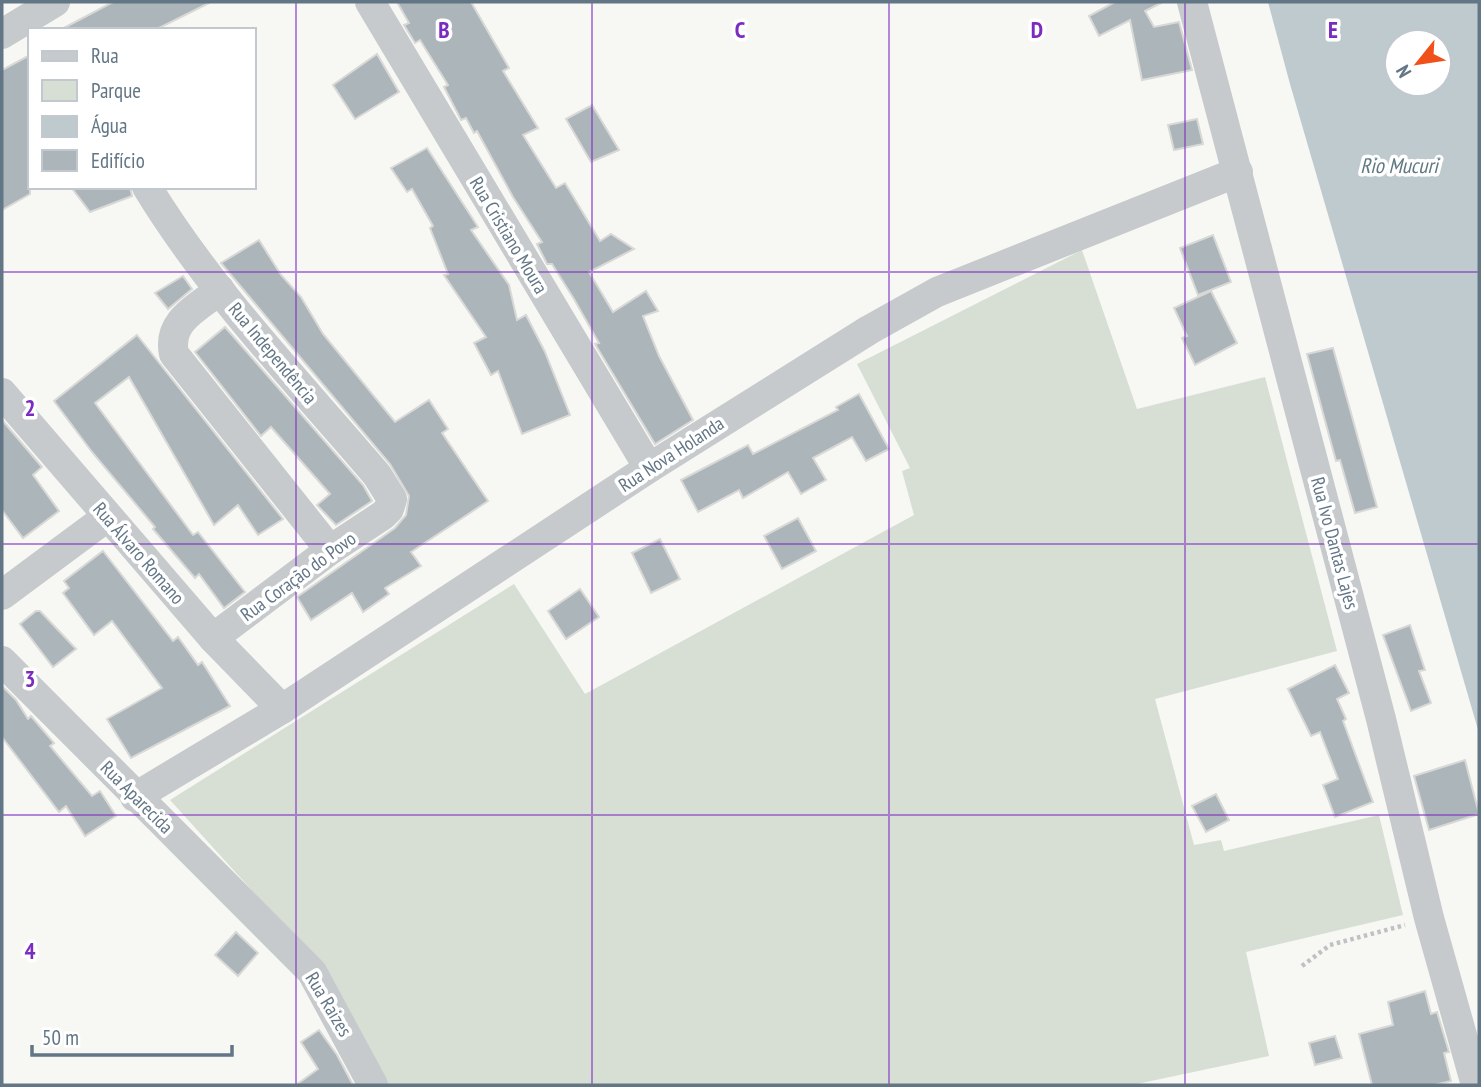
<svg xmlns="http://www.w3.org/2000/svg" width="1481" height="1087" font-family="'PT Sans Narrow',sans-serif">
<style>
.green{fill:#d7dfd4}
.water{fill:#bfcacf;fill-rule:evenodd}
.building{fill:#acb5ba;stroke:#d8d8d6;stroke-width:2}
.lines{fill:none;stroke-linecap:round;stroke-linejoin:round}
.path{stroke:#bfc2c4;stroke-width:4.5;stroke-dasharray:3.5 3.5;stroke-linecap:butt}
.minor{stroke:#c6cacd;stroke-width:30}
.grid{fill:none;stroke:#7b2cbf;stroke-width:2;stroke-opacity:0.55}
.labels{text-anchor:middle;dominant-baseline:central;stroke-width:7;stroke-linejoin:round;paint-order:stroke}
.street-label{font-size:19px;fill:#637686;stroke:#fff}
.water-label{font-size:21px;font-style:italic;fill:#5f7883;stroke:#fff}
.grid-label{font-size:23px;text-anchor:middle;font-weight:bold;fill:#7b2cbf;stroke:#fff;stroke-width:7;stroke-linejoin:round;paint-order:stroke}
</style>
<rect width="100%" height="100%" fill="#f7f7f3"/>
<!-- green -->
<polygon class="green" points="1082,250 1137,409 1265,377 1337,651 1155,699 1194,845 1221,840 1224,851 1379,815 1403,915 1246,952 1269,1056 1132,1085 384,1085 324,970 170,800 514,584 585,694 914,515 902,471 910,468 857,364"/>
<!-- water -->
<path class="water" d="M 1268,2 L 1479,2 L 1479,733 L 1290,84 ZM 1397,42 L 1439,42 L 1439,84 L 1397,84 Z"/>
<!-- building -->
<g class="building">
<polygon points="113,2 211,2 155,30 60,30"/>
<polygon points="397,2 471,2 509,68 503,71 538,128 523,135 556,188 565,183 600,241 611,234 634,249 589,272 613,312 646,291 658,311 643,316 659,356 693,420 655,444 595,344 599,343 574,299 552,264 547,264 537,244 542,242 513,197 477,131 474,133 466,118 461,120 444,87 448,85 420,40 415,43 404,25 409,23"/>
<polygon points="1115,2 1163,2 1145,11 1154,27 1179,22 1192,70 1142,80 1130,20 1099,36 1089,16"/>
<polygon points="377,54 399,92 355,119 333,85"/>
<polygon points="30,55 30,194 2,210 2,70"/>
<polygon points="592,105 619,150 591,162 566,119"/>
<polygon points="1197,119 1203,144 1174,150 1168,125"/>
<polygon points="427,148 478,227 471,230 509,285 517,320 526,315 545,352 570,415 522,434 498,371 491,375 474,343 486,337 444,275 448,274 430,228 433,226 412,189 407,192 391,168"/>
<polygon points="71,187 130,187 132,196 90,212"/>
<polygon points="1213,235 1231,282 1198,295 1180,248"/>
<polygon points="259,240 281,275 301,297 323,334 395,422 429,400 448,429 442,433 488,501 411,552 421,566 385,588 389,594 363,612 352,593 311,620 297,597 395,528 406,515 409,496 390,464 221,263"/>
<polygon points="183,276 192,289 168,309 155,293"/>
<polygon points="1211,291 1237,343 1195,365 1182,338 1187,336 1174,308"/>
<polygon points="225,327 363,485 372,501 336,525 317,505 330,494 271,427 261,436 195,352"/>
<polygon points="137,335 283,519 258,535 238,505 214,525 129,377 95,403 193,535 198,532 245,592 224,608 199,574 195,578 153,529 155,527 92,452 54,401"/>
<polygon points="1333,348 1377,507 1355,513 1340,460 1336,461 1307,354"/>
<polygon points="859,394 889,449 866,461 852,437 813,458 826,480 801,494 788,472 743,498 739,490 698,512 681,480 748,445 753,454 838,410 836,407"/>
<polygon points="2,420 42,467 33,475 59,511 23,538 2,510"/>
<polygon points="798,518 816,551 782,569 764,536"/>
<polygon points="660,539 680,579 651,593 632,553"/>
<polygon points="103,551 173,641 178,637 198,665 202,662 230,706 131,758 107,719 162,688 112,621 94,635 63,593 69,588 64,581"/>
<polygon points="580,589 599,617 566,639 548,611"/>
<polygon points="36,611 40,611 76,649 53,667 20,624"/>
<polygon points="1410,625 1425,670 1419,671 1431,703 1411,711 1383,635"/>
<polygon points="1335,665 1349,693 1337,699 1346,719 1343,721 1373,802 1335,817 1323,785 1338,779 1320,732 1311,736 1288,689"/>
<polygon points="2,686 16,700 28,719 31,716 54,743 50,746 92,796 100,791 116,816 85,836 66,806 59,812 2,737"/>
<polygon points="1465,760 1479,814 1429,830 1414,776"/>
<polygon points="1216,794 1229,820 1206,832 1192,806"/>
<polygon points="236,932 258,953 238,976 215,955"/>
<polygon points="1425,991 1431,1014 1437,1012 1449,1052 1444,1053 1451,1081 1434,1085 1372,1085 1359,1034 1393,1025 1388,1002"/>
<polygon points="319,1030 337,1055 353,1085 296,1085 318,1069 301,1042"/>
<polygon points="1335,1036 1342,1058 1315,1065 1309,1043"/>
</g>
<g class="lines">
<!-- path -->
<polyline class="path" points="1302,966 1330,945 1405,925"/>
<!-- minor -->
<g class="minor">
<polyline points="370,2 649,468"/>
<polyline points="1192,2 1381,719 1429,918 1476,1085"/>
<polyline points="2,34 55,2"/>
<path d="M 147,187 C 211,292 298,382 377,475 L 392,499 L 389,509 L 383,515 L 330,550 L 213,638"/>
<path d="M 220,290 C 197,308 167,321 174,354 L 330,550"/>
<polyline points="2,393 213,638 282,709"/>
<polyline points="2,595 107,517"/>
<polyline points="2,661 312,972 373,1085"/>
<polyline points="135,797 282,709 649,468 869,330 937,292 1238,172"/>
</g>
</g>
<!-- grid -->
<path class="grid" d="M 296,2 L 296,1085M 592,2 L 592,1085M 889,2 L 889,1085M 1185,2 L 1185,1085M 2,272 L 1479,272M 2,544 L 1479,544M 2,815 L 1479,815"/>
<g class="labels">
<!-- street labels -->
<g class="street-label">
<text transform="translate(509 235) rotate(59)">Rua Cristiano Moura</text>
<text transform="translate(273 353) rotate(50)">Rua Independência</text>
<text transform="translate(671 454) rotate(-33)">Rua Nova Holanda</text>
<text transform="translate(1335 543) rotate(75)">Rua Ivo Dantas Lajes</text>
<text transform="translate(139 553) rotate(49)">Rua Álvaro Romano</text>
<text transform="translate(298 576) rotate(-36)">Rua Coração do Povo</text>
<text transform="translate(137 797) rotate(45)">Rua Aparecida</text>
<text transform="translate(329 1004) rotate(59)">Rua Raizes</text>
</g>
<!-- water labels -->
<g class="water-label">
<text x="1399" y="165">Rio Mucuri</text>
</g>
</g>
<g class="grid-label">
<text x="444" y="38">B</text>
<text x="740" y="38">C</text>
<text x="1037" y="38">D</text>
<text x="1333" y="38">E</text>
<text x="30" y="416">2</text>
<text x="30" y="687">3</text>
<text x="30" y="959">4</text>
</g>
<!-- border -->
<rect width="1481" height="1087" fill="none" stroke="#637686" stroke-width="7"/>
<!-- legend -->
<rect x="28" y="28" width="228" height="161" fill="#ffffff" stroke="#c1c8cf" stroke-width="2"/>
<rect x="42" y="51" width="35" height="10" fill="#c6cacd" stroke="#c1c8cf" stroke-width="2"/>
<text x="91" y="63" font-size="21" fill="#637686">Rua</text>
<rect x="42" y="80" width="35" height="21" fill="#d7dfd4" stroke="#c1c8cf" stroke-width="2"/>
<text x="91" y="98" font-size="21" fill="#637686">Parque</text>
<rect x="42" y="116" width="35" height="21" fill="#bfcacf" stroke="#c1c8cf" stroke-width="2"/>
<text x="91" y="133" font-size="21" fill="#637686">Água</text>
<rect x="42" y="150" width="35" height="21" fill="#acb5ba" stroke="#c1c8cf" stroke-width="2"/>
<text x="91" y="168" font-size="21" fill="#637686">Edifício</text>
<!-- north arrow -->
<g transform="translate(1418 63) rotate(240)"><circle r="33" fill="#ffffff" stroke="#c1c8cf" stroke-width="2"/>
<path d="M0-5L12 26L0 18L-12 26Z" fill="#f0511a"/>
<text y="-10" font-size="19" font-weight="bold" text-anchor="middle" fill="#637686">N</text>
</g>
<!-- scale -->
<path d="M32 1045v10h200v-10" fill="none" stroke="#637686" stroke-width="3.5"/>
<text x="42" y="1045" font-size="21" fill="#637686" stroke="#ffffff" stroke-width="5" paint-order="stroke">50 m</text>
</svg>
